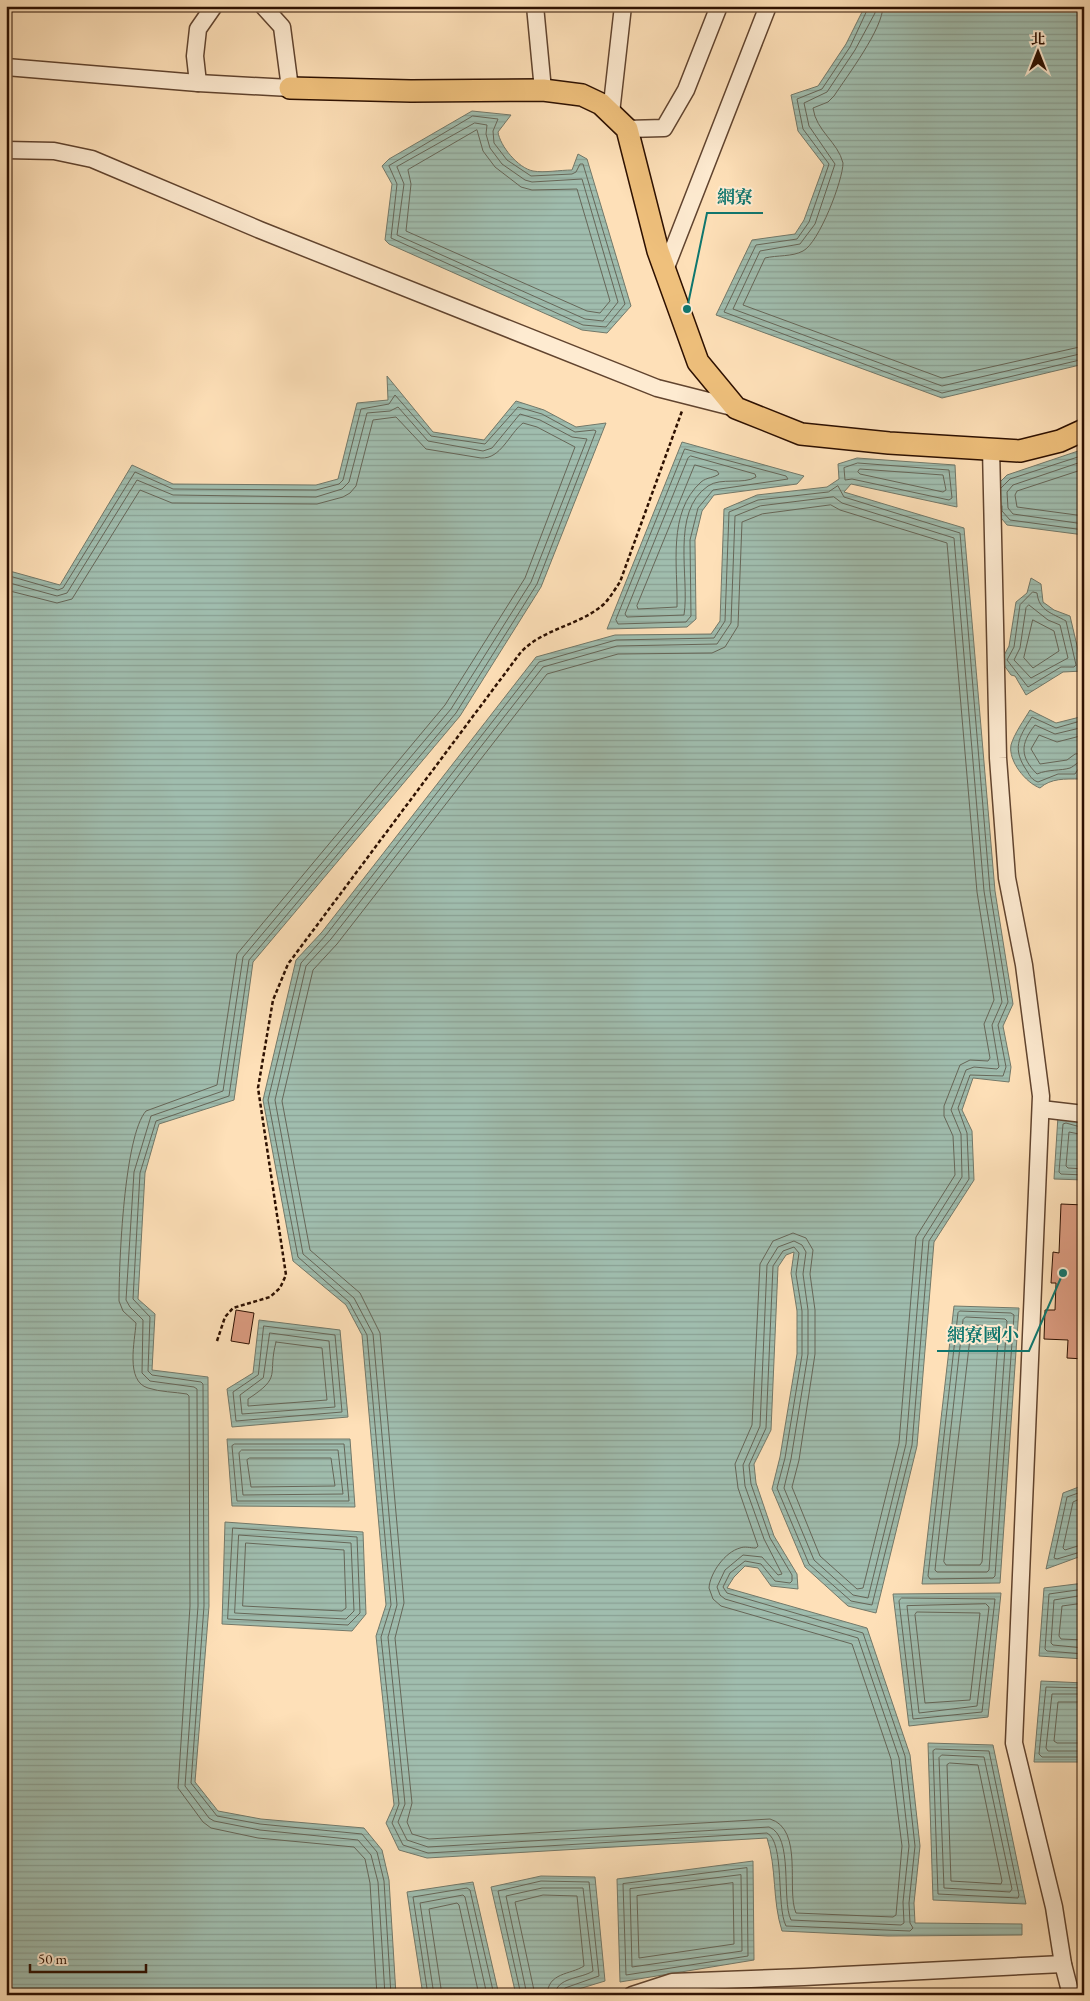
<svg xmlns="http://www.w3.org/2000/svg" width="1090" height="2001" font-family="'EB Garamond','Noto Serif TC',serif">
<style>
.water{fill:url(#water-rules);stroke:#727869}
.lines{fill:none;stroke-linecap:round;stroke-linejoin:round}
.shore{stroke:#666658;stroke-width:1}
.building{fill:#db9b80;stroke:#2d1001}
.minor-casing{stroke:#61442f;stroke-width:19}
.major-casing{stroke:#2d1001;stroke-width:24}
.path{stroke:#2d1001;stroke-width:2.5;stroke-dasharray:4 2.5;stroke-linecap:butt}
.minor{stroke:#feebd1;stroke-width:16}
.major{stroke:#efc07c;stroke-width:21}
.leader{fill:none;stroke:#0f766e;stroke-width:2}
.callout-dot{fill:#0f766e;stroke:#feebd1;stroke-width:2}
.callout-label{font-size:18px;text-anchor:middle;font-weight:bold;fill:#0f766e;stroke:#feebd1;stroke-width:4;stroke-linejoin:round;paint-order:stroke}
</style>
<defs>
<pattern id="water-rules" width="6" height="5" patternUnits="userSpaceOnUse" patternTransform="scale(1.25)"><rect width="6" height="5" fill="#a0bdae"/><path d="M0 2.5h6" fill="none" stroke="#8aa194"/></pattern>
</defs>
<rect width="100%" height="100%" fill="#fee0b8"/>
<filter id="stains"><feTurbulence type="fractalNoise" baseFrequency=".004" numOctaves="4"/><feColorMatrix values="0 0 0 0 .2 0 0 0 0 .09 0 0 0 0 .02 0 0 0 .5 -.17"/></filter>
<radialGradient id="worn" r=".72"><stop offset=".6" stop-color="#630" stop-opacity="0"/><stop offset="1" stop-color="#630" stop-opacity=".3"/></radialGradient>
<!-- water -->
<g class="water">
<polygon points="865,6 1084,6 1084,364 942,398 716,315 752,240 795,234 804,220 824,165 798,131 791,95 818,86 846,44"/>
<path d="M 472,111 L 511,115 L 498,132 C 500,146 518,168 533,171 C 544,173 560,170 572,170 L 578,154 L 587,159 L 631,306 L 607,333 L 582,330 L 389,244 L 385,240 L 392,184 L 382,166 L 389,159 Z"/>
<polygon points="387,376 433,432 484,440 516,401 544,410 576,427 606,423 541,587 460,716 253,962 234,1100 159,1124 145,1173 138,1299 155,1314 152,1370 208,1377 209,1606 195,1782 218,1811 261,1819 364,1828 382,1850 389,1880 396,1995 6,1995 6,570 60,585 132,465 173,484 316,485 338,479 357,403 388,400"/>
<polygon points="682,442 804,476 797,484 714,495 702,511 695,540 696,619 687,627 607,629"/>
<polygon points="1084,449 1084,535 1007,525 997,513 995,487 1007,475"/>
<path d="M 857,458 L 955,465 L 957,507 L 851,484 L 844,492 L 964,528 L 995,891 L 1013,1004 L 1003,1026 L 1011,1067 L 1009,1082 L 973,1078 L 962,1110 L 972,1131 L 974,1180 L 934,1242 L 917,1446 L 876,1613 L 848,1606 L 805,1567 L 772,1489 L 780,1457 L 797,1354 L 797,1311 L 791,1273 L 794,1252 L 786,1255 L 778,1267 L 771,1430 L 754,1464 L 756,1483 L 774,1536 L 797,1574 L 798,1589 L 771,1586 L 758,1568 L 745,1566 L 734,1577 L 727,1588 L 867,1628 L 910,1755 L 920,1846 L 914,1903 L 915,1923 L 1022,1924 L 1022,1935 L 888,1936 L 782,1931 C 772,1900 777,1869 767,1838 L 427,1858 L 399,1850 L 386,1823 L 394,1805 L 376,1636 L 386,1605 L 362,1335 L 346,1305 L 293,1261 L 263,1100 L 296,960 L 322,932 L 536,657 L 615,635 L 711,634 L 720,621 L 724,509 L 757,495 L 827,487 L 839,479 L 838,464 Z"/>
<polygon points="1031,578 1041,584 1043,602 1054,610 1070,616 1083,671 1063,672 1026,695 1015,676 1011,675 1001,661 1009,646 1016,602 1027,593"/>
<path d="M 1030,710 L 1056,723 L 1084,716 L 1084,764 L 1080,779 C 1065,779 1051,778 1040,788 C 1026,783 1008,761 1011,745 C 1014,734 1024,720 1030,710 Z"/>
<polygon points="1058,1116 1084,1124 1084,1180 1054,1179"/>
<polygon points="954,1306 1019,1308 1000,1583 922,1584"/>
<polygon points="259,1320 340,1330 348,1417 232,1427 227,1389 253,1373"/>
<polygon points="227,1439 350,1439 355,1507 232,1506"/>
<polygon points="1084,1485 1084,1555 1046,1569 1063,1493"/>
<polygon points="225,1522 363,1532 366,1614 352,1631 222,1624"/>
<polygon points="1084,1583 1084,1659 1039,1656 1044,1588"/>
<polygon points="1001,1593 988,1717 909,1726 893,1594"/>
<polygon points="1041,1681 1084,1683 1084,1762 1034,1762"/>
<polygon points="928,1743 993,1745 1026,1904 933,1900"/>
<polygon points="753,1861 754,1960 620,1982 617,1879"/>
<polygon points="541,1876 595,1877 605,1981 559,1995 516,1995 491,1887"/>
<polygon points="473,1882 499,1995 423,1995 407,1892"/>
</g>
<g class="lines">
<!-- shore -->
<g class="shore">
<polyline points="869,6 850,47 822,89 797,99 803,129 829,164 809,222 797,239 756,245 724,312 942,393 1084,359"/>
<polyline points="876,6 875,13 855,50 827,92 804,103 809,126 835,164 815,224 800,244 760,251 733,309 942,386 1084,353"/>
<path d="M 883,6 C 883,29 847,76 834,96 L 828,102 L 813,108 C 816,131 838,142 843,163 C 843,180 819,243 803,251 C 792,257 777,255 765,258 L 743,305 L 942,378 L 1084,346"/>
<polygon points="473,116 498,119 493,131 494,143 507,160 531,176 572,174 576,172 580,164 583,164 625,304 606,327 583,325 391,238 397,184 389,166"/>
<polygon points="475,123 487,125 486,134 490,148 502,164 525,180 532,182 582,179 618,302 603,321 585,319 397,235 404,184 397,167"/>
<polygon points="477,130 483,151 495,167 521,187 532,190 577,189 610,301 600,313 587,311 406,231 411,184 408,170"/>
<polygon points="685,449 786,476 788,479 713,490 698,508 690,540 691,616 686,622 618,624 616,620"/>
<path d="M 691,456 L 755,474 L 756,477 C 743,485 721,477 708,486 C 670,512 690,578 684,615 L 627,617 L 625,614 L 688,458 Z"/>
<polyline points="1084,461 1013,485 1007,492 1008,508 1013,514 1084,524"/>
<polygon points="858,463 949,470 952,498 949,500 852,479 845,480 844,468"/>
<path d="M 695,465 L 717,471 L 719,474 C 714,478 707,477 701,482 C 667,513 678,566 677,607 L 638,609 L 637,606 Z"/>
<polygon points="860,469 943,475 946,490 943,492 860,474 858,472"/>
<polyline points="1084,469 1017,491 1015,495 1017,507 1084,516"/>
<path d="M 838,486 L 844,497 L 960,533 L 990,891 L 1008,1002 L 998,1025 L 1006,1067 L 1003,1076 L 970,1075 L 958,1108 L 967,1133 L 969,1179 L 929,1241 L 912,1445 L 872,1605 L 851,1601 L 809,1564 L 777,1488 L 785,1458 L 802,1355 L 802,1311 L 796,1274 L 799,1253 L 794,1247 L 783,1251 L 773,1266 L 766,1428 L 749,1465 L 751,1484 L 770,1538 L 792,1575 L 792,1581 L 790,1583 L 775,1581 L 761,1564 L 745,1561 L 730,1573 L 723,1587 L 727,1593 L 863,1633 L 905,1756 L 915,1846 L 909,1903 L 910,1923 L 913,1928 L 910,1931 L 786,1926 C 776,1906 785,1842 767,1833 L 428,1853 L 403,1845 L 392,1823 L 399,1804 L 381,1637 L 391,1605 L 367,1335 L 349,1302 L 298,1257 L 268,1100 L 301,963 L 326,935 L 539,662 L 616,640 L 714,638 L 725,621 L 729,512 L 758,500 L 828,492 Z"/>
<polyline points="1001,488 1010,479 1084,455"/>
<path d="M 834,497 L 842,503 L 954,538 L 984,891 L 1002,1002 L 992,1025 L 999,1067 L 997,1069 L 974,1067 L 966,1070 L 951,1110 L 961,1134 L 962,1177 L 923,1239 L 906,1444 L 868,1598 L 853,1595 L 814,1560 L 784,1488 L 791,1459 L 808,1354 L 808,1310 L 803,1274 L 806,1252 L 802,1245 L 794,1241 L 778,1247 L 767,1265 L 760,1426 L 743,1465 L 745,1486 L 764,1539 L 782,1574 L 778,1575 L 762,1557 L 743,1555 L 725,1570 L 717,1587 L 720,1595 L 725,1599 L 858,1638 L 899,1758 L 909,1846 L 903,1902 L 904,1923 L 901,1925 L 791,1920 C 781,1899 794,1836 769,1827 L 428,1847 L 407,1840 L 398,1822 L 405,1804 L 388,1637 L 397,1605 L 373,1334 L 354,1298 L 303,1254 L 275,1100 L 306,966 L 331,939 L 543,667 L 617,646 L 717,644 L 731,623 L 735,516 L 760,506 Z"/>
<path d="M 831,505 L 840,510 L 947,543 L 977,892 L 994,1000 L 984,1024 L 990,1058 L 988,1061 L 970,1060 L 960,1065 L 944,1106 L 944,1116 L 953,1136 L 955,1175 L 916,1237 L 899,1443 L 863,1588 L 857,1589 L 820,1556 L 792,1487 L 799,1460 L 815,1354 L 815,1310 L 810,1274 L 813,1250 L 806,1238 L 793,1233 L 773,1241 L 760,1264 L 752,1425 L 735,1464 L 738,1488 L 758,1546 L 756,1548 C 750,1548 745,1546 740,1548 C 725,1552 710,1573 709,1588 L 713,1599 L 721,1606 L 852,1644 L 891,1759 L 902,1846 L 896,1915 L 893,1917 L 796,1913 C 786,1890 804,1829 770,1819 L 429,1839 L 412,1834 L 407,1822 L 412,1803 L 395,1638 L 404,1603 L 380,1333 L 360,1293 L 310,1250 L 282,1101 L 313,970 L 337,944 L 547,674 L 618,654 L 712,653 L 725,647 L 738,626 L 742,522 L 762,514 Z"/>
<polyline points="1002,506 1002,511 1010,520 1084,530"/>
<polyline points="6,575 58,590 63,588 135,472 173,489 316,490 339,484 343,480 361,409 389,404 395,395 431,436 485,444 518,407 542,414 575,432 594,430 596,431 537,584 456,713 249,960 229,1096 156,1121 140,1173 133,1299 150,1317 148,1371 152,1375 201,1382 203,1384 204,1606 191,1783 217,1816 260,1824 362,1834 377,1852 384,1881 391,1995"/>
<polyline points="6,582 57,596 67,593 137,480 173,495 316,497 342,489 349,482 367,413 390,411 398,407 428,441 483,451 492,448 520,414 540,420 572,437 587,439 531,582 451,709 243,957 223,1091 151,1116 134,1172 126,1300 130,1307 143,1320 142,1373 150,1381 194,1387 197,1389 198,1606 185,1786 209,1818 214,1821 260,1830 358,1840 371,1855 378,1882 385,1995"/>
<path d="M 6,590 L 57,603 L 72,599 L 140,490 L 172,503 L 317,504 L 343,497 L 350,493 L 356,486 L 373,420 L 396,417 L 426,449 L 481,458 C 501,459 509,434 523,423 L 537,427 L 575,447 L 525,578 L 445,705 L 237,954 L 217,1085 L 146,1111 C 124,1136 119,1263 119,1301 L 123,1311 L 136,1323 C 135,1341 125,1381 148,1388 C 160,1392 175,1392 187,1394 L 189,1396 L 190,1606 L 178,1788 L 203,1822 L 211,1828 L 258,1838 L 354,1847 L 365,1859 L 370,1883 L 377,1995"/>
<path d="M 1033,592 L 1037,593 C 1039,611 1052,613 1066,621 L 1076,665 L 1074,667 L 1061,667 L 1028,687 L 1007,660 L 1014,647 L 1020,605 Z"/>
<polygon points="1029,605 1048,620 1060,625 1068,658 1031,678 1014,660 1020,648 1026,608"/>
<polygon points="1033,620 1054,631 1059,651 1033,668 1024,658"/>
<path d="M 1084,720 L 1056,728 L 1032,717 C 1018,738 1012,749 1027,771 C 1030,776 1032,780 1038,782 L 1058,774 L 1075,774 L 1079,768 L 1084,767"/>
<path d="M 1084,727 L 1055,734 L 1035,725 C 1020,744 1020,757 1037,774 C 1049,769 1060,771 1070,768 C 1075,766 1077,761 1084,761"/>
<polyline points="1084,735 1057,742 1039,735 1031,749 1040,764 1067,760 1075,754 1084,753"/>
<polyline points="1084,1128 1066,1123 1063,1124 1059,1172 1061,1174 1084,1175"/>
<polyline points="1084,1135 1069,1132 1066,1166 1068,1168 1084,1169"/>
<polygon points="960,1311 1011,1313 1014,1315 995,1576 993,1578 930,1579 928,1576 958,1313"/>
<polygon points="966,1317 1005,1319 1007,1321 989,1570 987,1572 937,1572 935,1570 963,1320"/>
<polygon points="972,1325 997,1326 999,1329 982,1562 980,1565 946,1565 944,1562"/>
<polygon points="264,1326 335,1335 342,1412 236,1421 233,1392 258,1375"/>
<polygon points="270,1333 329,1341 335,1407 242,1414 240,1395 263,1378"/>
<path d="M 276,1342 L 322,1348 L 327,1400 L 248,1406 L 248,1399 C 283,1376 267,1376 276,1342 Z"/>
<polygon points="235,1444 344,1444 349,1501 237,1501 232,1446"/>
<polygon points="242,1450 338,1450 343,1494 243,1495 239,1453"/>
<polygon points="250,1458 331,1458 335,1486 251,1487 247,1460"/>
<polyline points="1084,1491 1067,1497 1054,1558 1057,1559 1084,1551"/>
<polyline points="1084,1497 1073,1502 1063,1548 1065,1550 1084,1544"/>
<polygon points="233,1528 357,1537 360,1613 348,1625 228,1619"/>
<polygon points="239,1535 351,1543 354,1611 346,1619 235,1613"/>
<polygon points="246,1543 344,1550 346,1608 342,1611 243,1606"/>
<polyline points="1084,1589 1049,1594 1045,1649 1047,1651 1084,1654"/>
<polyline points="1084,1595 1054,1600 1051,1643 1053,1645 1084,1648"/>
<polygon points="902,1598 995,1599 982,1712 913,1719 899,1601"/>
<polyline points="1084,1603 1062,1606 1059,1636 1061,1639 1084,1640"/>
<polygon points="986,1604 989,1607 977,1706 919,1713 907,1606"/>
<polygon points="917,1612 980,1613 970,1700 925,1703 915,1615"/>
<polyline points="1084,1688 1046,1687 1039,1754 1042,1757 1084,1757"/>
<polyline points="1084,1694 1052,1694 1046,1748 1048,1751 1084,1751"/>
<polyline points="1084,1702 1058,1702 1054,1741 1057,1743 1084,1743"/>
<polygon points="936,1749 989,1751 1019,1895 1018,1898 938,1894 933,1751"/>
<polygon points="942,1755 984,1757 1012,1889 1010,1892 944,1888 939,1758"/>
<polygon points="950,1763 978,1765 1002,1881 1001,1884 951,1881 947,1765"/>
<polygon points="747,1868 748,1956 626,1975 623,1884"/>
<polygon points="741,1875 742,1951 632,1967 630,1889"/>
<polygon points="733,1883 734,1944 639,1958 637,1896"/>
<polyline points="428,1995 413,1897 467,1888 470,1890 494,1995"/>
<polyline points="434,1995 420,1903 463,1895 465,1897 487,1995"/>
<polyline points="442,1995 429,1909 457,1903 459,1905 479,1995"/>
<polyline points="521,1995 498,1891 541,1881 589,1882 599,1976 565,1988 561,1995"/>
<path d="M 527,1995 L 506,1896 L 542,1888 L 583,1888 L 593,1971 C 581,1979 556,1977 555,1995"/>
<path d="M 535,1995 L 515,1902 L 543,1895 L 577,1896 L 584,1966 C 570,1975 548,1972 547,1995"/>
</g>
</g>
<!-- building -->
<g class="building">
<polygon points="1061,1204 1084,1205 1084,1359 1067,1358 1068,1340 1044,1339 1045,1310 1055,1310 1056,1283 1051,1283 1053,1252 1059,1253"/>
<polygon points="236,1310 254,1313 249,1344 231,1341"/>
</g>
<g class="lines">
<defs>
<g id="minor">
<polyline points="535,6 543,90"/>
<polyline points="6,67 198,83 290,88 282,27 263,6"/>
<polyline points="198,83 195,56 198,29 214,6"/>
<polyline points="611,113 623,6"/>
<polyline points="627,129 664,128 686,90 719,6"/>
<polyline points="6,150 54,151 92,159 260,230 657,388 736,408"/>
<polyline points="665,270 768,6"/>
<polyline points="991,448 998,758 1007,878 1024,965 1041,1096 1014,1743 1054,1907 1063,1964 1071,1995"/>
<polyline points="1041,1109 1084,1114"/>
<polyline points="632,1995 672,1982 804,1977 1063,1964"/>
</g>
<polyline id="major" points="290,88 411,91 543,90 582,95 601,104 627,129 658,251 698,362 736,408 801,434 889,443 1020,451 1060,441 1084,430"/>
</defs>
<!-- minor casing -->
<use href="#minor" class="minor-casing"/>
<!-- major casing -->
<use href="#major" class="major-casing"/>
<!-- path -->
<path class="path" d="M 217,1341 L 225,1317 L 233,1308 L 270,1297 L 280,1288 L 286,1275 L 258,1088 L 273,1000 L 288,964 L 521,652 C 544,628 579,626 604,604 C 610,598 615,589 620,582 L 682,411"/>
<!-- minor -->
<use href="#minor" class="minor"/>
<!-- major -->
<use href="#major" class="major"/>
</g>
<!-- callouts -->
<path class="leader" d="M687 309L707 213H763M1063 1273L1029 1351H937"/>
<g class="callout-dot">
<circle cx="687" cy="309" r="5"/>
<circle cx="1063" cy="1273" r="5"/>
</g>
<g class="callout-label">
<text x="735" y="203">網寮</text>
<text x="983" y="1341">網寮國小</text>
</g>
<!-- margin -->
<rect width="1090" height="2001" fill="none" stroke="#fee0b8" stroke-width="25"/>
<rect x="8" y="8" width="1075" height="1986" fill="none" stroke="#2d1001" stroke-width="2.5"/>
<rect x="12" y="12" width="1065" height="1976" fill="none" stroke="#2d1001"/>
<!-- north arrow -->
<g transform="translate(1038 52)" stroke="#feebd1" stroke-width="4" paint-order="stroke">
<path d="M0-4L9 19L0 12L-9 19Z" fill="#2d1001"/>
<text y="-8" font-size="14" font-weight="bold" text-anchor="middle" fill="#2d1001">北</text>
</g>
<!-- scale -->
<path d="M30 1964v8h116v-8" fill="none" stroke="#2d1001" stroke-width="2.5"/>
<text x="38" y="1964" font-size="15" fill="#2d1001" stroke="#feebd1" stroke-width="4" paint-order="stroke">50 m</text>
<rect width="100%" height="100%" filter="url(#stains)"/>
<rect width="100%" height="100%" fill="url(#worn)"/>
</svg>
